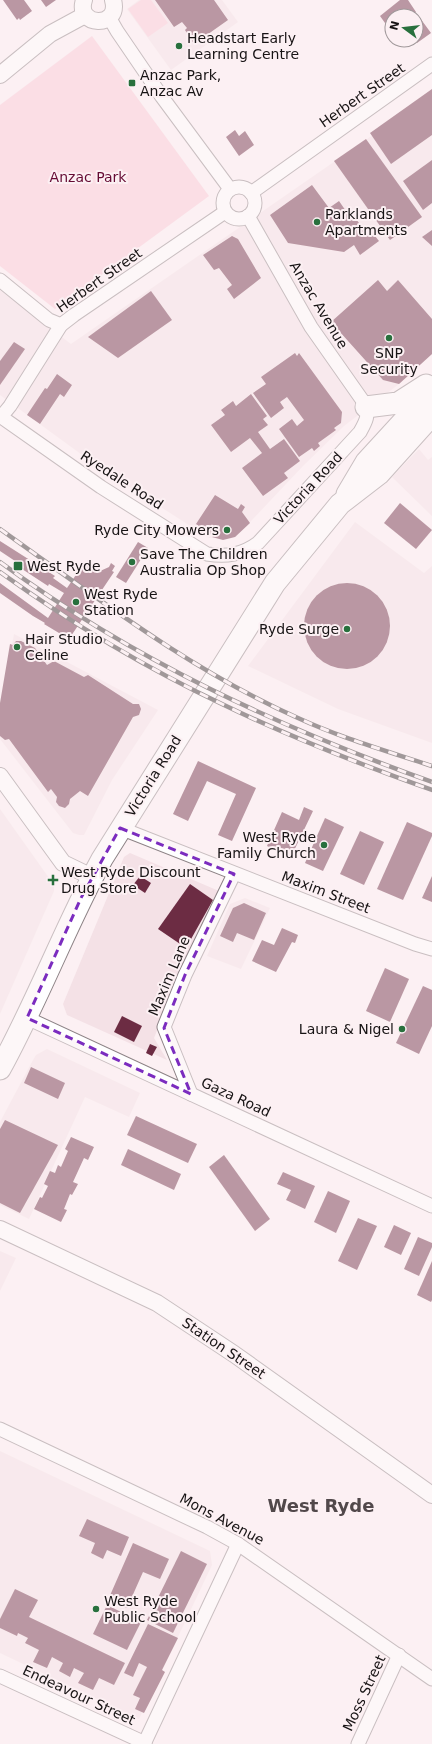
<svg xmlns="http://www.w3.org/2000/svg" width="432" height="1744" font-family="'DejaVu Sans',sans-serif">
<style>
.built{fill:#f4e1e6}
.green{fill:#fbc8d6}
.building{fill:#6c2c43}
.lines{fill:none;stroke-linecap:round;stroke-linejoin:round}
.minor-casing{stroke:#8d8386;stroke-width:15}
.tertiary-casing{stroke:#8d8386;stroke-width:18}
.trunk-casing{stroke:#8d8386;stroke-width:23}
.minor{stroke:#fff;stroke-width:13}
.tertiary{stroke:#fff;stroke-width:16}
.trunk{stroke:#fff;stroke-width:21}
.rail-casing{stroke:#322d2e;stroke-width:4.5}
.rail{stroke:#fcf0f3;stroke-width:3;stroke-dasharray:9;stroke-linecap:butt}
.marked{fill:none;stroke:#7b2cbf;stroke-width:3;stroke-dasharray:8 5;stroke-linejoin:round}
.poi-dot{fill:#28703d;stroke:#fcf0f3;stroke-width:1.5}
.labels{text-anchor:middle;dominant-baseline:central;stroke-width:4;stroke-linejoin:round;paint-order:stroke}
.poi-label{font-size:14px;fill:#171314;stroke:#fcf0f3;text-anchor:start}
.street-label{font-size:14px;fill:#171314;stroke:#fcf0f3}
.park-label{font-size:14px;fill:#650b34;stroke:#fcf0f3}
.district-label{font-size:18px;font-weight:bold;fill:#51484a;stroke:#fcf0f3}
</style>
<rect width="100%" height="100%" fill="#fcf0f3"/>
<!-- built -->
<g class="built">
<polygon points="139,0 222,0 238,22 171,70 127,9"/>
<polygon points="432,94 432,354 399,384 344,426 303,466 236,537 209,538 100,468 0,395 0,290 71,344"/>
<polygon points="419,449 428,460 432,457 432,516 392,477"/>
<polygon points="355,522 424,573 432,566 432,743 338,709 248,666"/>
<polygon points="14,634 158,710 112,780 84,835 79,835 73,833 0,739 0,713"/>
<polygon points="0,809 54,885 54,891 0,1014"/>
<polygon points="130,853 219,891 179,976 154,1038 167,1060 67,1015 63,1004 124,857"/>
<polygon points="245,898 270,908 241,969 207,956 230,904"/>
<polygon points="47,1049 140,1093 129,1117 85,1097 29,1219 0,1205 0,1122 33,1060 36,1055"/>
<polygon points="0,1251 16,1258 0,1291"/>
<polygon points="0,1451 210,1551 212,1565 139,1719 0,1653"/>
</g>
<!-- green -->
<g class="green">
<polygon points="141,0 151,0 168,23 148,37 128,9"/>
<polygon points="92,36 209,196 55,309 0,266 0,105"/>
</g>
<!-- building -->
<g class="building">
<polygon points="3,0 24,0 32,11 20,20 19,18 17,20"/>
<polygon points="41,0 56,0 46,7"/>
<polygon points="155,0 214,0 228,20 194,44 185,30 187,28 182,22 174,27"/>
<polygon points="400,0 408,0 416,12 411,16 392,16 392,28 390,30 380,16"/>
<polygon points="420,18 431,33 417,43 415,40 416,40 416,20"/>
<polygon points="432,89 432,135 391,164 370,133"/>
<polygon points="235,130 239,136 245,131 254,145 239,156 226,137"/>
<polygon points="366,139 422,217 390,240 334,161"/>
<polygon points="432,160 432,203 423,210 403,181"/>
<polygon points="312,185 329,208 339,201 348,214 351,212 367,234 371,231 379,241 360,255 354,245 344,252 288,243 270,215"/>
<polygon points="432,230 432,246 422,237"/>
<polygon points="232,236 238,239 261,278 234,299 227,289 232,285 219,268 214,270 203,255"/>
<polygon points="378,280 387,291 398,280 432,319 432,354 399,384 383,380 331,322"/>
<polygon points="151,291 172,320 118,358 88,337"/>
<polygon points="14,342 25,349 0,385 0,361"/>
<polygon points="295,353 297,356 299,353 342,412 341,423 334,428 336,430 318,443 320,446 314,451 312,448 299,457 279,429 292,419 297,426 304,420 287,397 280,402 284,408 271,418 253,393 266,384 261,377"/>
<polygon points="57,374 72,385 64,397 60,394 40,424 27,415 45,388 47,389"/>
<polygon points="251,394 267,416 263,419 268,425 258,432 270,449 284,439 300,461 284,473 288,478 263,496 242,468 262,453 250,438 231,452 211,425 225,415 221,410 233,401 236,406"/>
<polygon points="215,495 238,509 241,504 245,507 242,512 250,523 235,537 223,540 212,537 213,536 196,524"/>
<polygon points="400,503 432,530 416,549 384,523"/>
<polygon points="0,541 55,576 53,578 67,588 84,563 98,572 109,567 111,563 115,566 112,571 114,572 69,639 44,624 45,623 33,616 0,593 0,583 48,618 64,593 49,584 48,586 22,569 24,567 0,551"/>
<polygon points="138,542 148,548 126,583 116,577"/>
<circle cx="347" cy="626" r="43"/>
<polygon points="16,641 21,641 35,648 47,665 54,661 84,677 88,675 133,704 139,704 141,709 139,715 133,717 88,796 80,791 70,799 69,804 65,808 59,806 56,802 57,797 51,789 48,792 9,739 5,740 0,736 0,703 10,644 13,645"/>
<polygon points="198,761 256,788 232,841 218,835 236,794 207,781 188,821 173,814"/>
<polygon points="304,807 313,811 291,857 267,846 282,812 299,820"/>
<polygon points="325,818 344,827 323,871 305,863"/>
<polygon points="407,822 432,833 432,836 403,900 377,889"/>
<polygon points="360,831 384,842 364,885 340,874"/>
<polygon points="140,876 151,883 145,893 133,885"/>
<polygon points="432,876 432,902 422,898"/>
<polygon points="190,884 213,900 186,948 158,929"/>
<polygon points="244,903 266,913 254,940 237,933 233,942 220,936 233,908"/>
<polygon points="282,928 298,935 295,943 292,942 276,972 252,961 262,940 274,945"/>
<polygon points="385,968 409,979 390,1022 366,1011"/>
<polygon points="423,986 432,990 432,1026 419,1054 396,1043"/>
<polygon points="122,1016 142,1026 134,1042 114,1032"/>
<polygon points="150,1044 157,1047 152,1056 146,1053"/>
<polygon points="31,1067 65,1083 58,1099 24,1083"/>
<polygon points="136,1116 197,1144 188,1163 127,1135"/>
<polygon points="5,1120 58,1145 20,1213 0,1203 0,1129"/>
<polygon points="71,1137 94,1147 88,1160 84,1158 73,1182 78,1184 72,1195 70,1194 64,1209 67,1210 61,1222 34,1209 40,1197 42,1198 48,1186 44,1184 50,1171 55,1173 58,1165 61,1167 68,1151 65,1149"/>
<polygon points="128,1149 181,1174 174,1190 121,1165"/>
<polygon points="224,1155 270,1219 255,1231 209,1167"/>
<polygon points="283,1172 315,1186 305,1209 286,1200 291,1190 277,1184"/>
<polygon points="328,1191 350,1201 336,1233 314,1222"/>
<polygon points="358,1218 377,1226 357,1270 338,1261"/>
<polygon points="394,1225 411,1233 401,1255 384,1247"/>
<polygon points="418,1237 432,1243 432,1247 419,1276 404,1269"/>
<polygon points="432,1261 432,1300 431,1302 417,1295"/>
<polygon points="87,1519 129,1537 121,1556 107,1550 103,1559 91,1553 95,1543 79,1536"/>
<polygon points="133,1543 169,1559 160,1579 143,1572 127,1608 108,1600"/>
<polygon points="181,1551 207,1564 173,1633 147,1620"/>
<polygon points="15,1589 38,1600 29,1617 125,1663 114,1685 99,1678 93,1690 78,1683 84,1673 74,1668 70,1677 59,1671 63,1663 52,1657 47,1668 33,1662 39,1650 25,1643 28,1638 18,1633 17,1636 0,1628 0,1619"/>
<polygon points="107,1605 141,1622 127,1650 93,1634"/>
<polygon points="148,1624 178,1638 162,1670 165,1672 144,1713 135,1709 140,1698 133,1695 147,1667 139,1663 133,1677 124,1673"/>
</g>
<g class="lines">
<defs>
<g id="minor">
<polyline points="109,17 117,31 162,97 230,189"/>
<circle cx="239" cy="203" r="16"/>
<polyline points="251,193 432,64"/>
<polyline points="0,280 49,320 61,325"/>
<path d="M 0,416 L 101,487 L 207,554 C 226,557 242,555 258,543 L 360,432 C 365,423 370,415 365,404 L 311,327 L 248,216"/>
<polyline points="1,417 10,406 61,325 74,315 225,212"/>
<polyline points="120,828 415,944 432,949"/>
<polyline points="27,1018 432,1206"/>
<polyline points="191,1094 164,1027 185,975 234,874"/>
<polyline points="0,1429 207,1527 238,1544 432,1679"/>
<polyline points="0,1676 145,1743"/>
<polyline points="144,1744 238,1544"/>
<polyline points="358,1744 399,1655"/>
</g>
<g id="tertiary">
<path d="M 84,0 C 75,27 121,29 113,0"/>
<polyline points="0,75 50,34 85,15"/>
<polyline points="0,776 63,863 92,877"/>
<polyline points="0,1229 157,1303 234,1354 432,1495"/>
</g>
<g id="trunk">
<polyline points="366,407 398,403 426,385"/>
<polyline points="347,494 366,462 432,390"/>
<path d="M 0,1069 C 38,1000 65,927 102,859 L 275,583 L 340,504 L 379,474 L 432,415"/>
</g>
</defs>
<!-- minor casing -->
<use href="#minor" class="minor-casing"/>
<!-- tertiary casing -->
<use href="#tertiary" class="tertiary-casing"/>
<!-- trunk casing -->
<use href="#trunk" class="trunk-casing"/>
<!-- minor -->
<use href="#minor" class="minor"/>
<!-- tertiary -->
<use href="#tertiary" class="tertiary"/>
<!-- trunk -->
<use href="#trunk" class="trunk"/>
<defs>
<g id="rail">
<path d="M 0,529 C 96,597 190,670 298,718 C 341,738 387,751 432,766"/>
<path d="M 0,562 C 134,660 276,726 432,782"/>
<path d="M 0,572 C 68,621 148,669 224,705 C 292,738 362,765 432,790"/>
</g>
</defs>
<!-- rail casing -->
<use href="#rail" class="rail-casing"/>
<!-- rail -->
<use href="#rail" class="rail"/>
</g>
<!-- marked area -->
<path d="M0 0H432V1744H0ZM 120,828 L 234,874 L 185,975 L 164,1028 L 191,1094 L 27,1018 L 81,898 Z" fill="#fcf0f3" fill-opacity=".55" fill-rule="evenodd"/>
<path class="marked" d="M 120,828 L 234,874 L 185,975 L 164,1028 L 191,1094 L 27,1018 L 81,898 Z"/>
<!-- markers -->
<g class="poi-dot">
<circle cx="179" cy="46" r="4"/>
<rect x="128" y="79" width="8" height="8" rx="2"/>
<circle cx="317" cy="222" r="4"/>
<circle cx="389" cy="338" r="4"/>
<circle cx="227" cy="530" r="4"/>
<circle cx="132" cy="562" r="4"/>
<rect x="13" y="561" width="10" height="10" rx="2"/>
<circle cx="76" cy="602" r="4"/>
<circle cx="347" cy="629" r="4"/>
<circle cx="17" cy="647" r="4"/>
<circle cx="324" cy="845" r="4"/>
<path d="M51 874h4v4h4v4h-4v4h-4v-4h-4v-4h4z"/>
<circle cx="402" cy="1029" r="4"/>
<circle cx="96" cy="1609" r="4"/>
</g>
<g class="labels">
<!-- poi labels -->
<g class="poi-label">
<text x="187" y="38">Headstart Early<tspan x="187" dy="16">Learning Centre</tspan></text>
<text x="140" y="75">Anzac Park,<tspan x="140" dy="16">Anzac Av</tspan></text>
<text x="325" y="214">Parklands<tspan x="325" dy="16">Apartments</tspan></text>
<text x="389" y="353" text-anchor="middle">SNP<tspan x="389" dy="16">Security</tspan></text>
<text x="219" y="530" text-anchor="end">Ryde City Mowers</text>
<text x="140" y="554">Save The Children<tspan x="140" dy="16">Australia Op Shop</tspan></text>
<text x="27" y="566">West Ryde</text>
<text x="84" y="594">West Ryde<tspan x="84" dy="16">Station</tspan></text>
<text x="339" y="629" text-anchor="end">Ryde Surge</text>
<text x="25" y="639">Hair Studio<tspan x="25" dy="16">Celine</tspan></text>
<text x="316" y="837" text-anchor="end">West Ryde<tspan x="316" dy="16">Family Church</tspan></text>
<text x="61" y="872">West Ryde Discount<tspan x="61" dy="16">Drug Store</tspan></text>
<text x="394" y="1029" text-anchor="end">Laura &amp; Nigel</text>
<text x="104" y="1601">West Ryde<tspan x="104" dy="16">Public School</tspan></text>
</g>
<!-- street labels -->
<g class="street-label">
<text transform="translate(362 95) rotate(-35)">Herbert Street</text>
<text transform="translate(99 280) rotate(-35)">Herbert Street</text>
<text transform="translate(319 305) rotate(59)">Anzac Avenue</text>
<text transform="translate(122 480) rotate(33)">Ryedale Road</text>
<text transform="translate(308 488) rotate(-47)">Victoria Road</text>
<text transform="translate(153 776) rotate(-58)">Victoria Road</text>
<text transform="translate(326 892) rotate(21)">Maxim Street</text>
<text transform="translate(169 976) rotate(-67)">Maxim Lane</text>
<text transform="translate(236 1097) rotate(25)">Gaza Road</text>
<text transform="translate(224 1348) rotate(34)">Station Street</text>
<text transform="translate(222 1519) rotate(28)">Mons Avenue</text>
<text transform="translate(364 1693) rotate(-65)">Moss Street</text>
<text transform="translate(79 1695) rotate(25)">Endeavour Street</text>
</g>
<!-- park labels -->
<g class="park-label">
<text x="88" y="177">Anzac Park</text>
</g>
<!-- district labels -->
<g class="district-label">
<text x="321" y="1505">West Ryde</text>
</g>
</g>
<!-- north arrow -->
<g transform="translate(404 28) rotate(285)"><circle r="19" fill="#fcf0f3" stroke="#a0989a"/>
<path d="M0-3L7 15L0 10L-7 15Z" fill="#28703d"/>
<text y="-6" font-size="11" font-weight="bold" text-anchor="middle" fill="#171314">N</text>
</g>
</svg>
